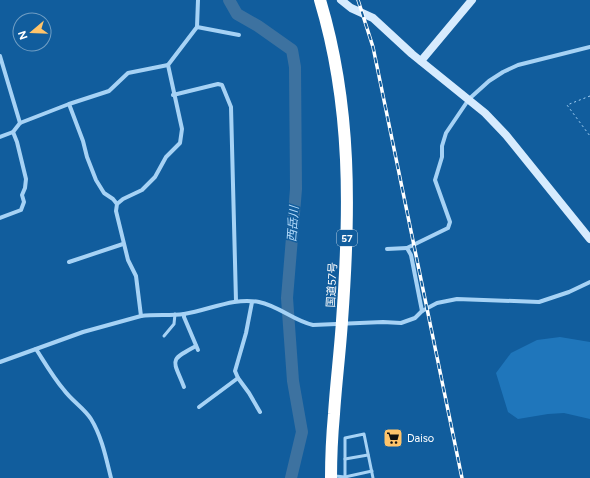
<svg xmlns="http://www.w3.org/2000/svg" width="590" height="478" font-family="Figtree,'Noto Sans JP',sans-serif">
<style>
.green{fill:#1f76bb}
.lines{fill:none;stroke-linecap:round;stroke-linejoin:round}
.river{stroke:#3d72a0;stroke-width:12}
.path{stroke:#a6d2f5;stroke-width:1;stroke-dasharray:2 3;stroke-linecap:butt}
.lane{stroke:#a6d2f5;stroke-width:3}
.street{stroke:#a6d2f5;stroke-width:4}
.secondary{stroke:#d6ebfe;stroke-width:8}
.highway{stroke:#fff;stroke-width:12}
.rail-casing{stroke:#fff;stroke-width:3.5}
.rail{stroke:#115d9d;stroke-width:2;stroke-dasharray:6;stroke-linecap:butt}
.labels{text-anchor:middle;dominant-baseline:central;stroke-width:3;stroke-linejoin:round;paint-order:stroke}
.shield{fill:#115d9d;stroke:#b8cee2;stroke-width:1}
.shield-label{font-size:10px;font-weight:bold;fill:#fff}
.street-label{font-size:11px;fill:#fff;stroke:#115d9d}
.poi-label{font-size:11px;fill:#fff;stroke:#115d9d;text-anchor:start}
.water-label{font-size:12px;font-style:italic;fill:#b3dbfb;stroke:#115d9d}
</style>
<rect width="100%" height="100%" fill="#115d9d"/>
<!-- green -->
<polygon class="green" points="560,337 590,342 590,419 564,413 548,414 518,419 508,412 496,373 511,353 537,340"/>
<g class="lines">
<!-- river -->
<polyline class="river" points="229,0 237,14 258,26 292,50 295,67 296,189 287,298 293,381 302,432 291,478"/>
<!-- path -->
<polyline class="path" points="590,96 567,105 590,136"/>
<!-- lane -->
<g class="lane">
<polyline points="164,336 174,324 175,314"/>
<polyline points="345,459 368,455"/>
<polyline points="335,476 345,477 372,471"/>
<polyline points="345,478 345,438 364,434 373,478"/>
</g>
<!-- street -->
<g class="street">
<polyline points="197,27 239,35"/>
<polyline points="0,56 20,123"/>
<polyline points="173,95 218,84 222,85 231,107 236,301"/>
<polyline points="69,104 83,141 87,157 96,180 104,193 113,199 117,204"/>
<polyline points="0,137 13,132 20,123 69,104 109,91 128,73 168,65 197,27 198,0"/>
<polyline points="0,218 21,210 24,202 22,195 25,188 26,179 17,142 13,132"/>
<polyline points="387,249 407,248"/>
<polyline points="69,262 123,244"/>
<polyline points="252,302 246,333 235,371 238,378 249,393 260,412"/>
<polyline points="422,311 411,255 407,248 448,228 450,222 435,180 442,157 442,146 446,133 469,99 489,81 503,72 518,65 590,47"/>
<polyline points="184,314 184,317 198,350"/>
<polyline points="141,316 136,276 128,260 116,211 117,204 123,199 142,190 155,177 166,157 180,143 182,129 168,65"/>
<path d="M 36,349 C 45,363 53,377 64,390 C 72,401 84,408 91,419 C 102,437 106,458 111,478"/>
<path d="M 0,362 L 83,332 L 141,316 C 155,314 170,316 184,314 C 210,310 233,297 259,302 C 279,306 294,321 313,325 L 383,322 L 401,323 L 415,318 L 422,311 L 437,303 L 457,299 L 539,302 L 569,292 L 590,282"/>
<path d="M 184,387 C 173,359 168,361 196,346"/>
<polyline points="199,407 238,378"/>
</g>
<!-- secondary -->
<g class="secondary">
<polyline points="341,0 351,8 373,18 412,54 485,113 506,135 590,239"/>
<polyline points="421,61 472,0"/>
</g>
<!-- highway -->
<path class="highway" d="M 320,0 C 352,106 350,212 342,321 C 340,352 336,383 334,414 C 332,436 331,457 331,478"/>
<defs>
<polyline id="rail" points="358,0 373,47 462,478"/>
</defs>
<!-- rail casing -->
<use href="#rail" class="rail-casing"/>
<!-- rail -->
<use href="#rail" class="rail"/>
</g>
<!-- icons -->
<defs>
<symbol id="supermarket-square" viewBox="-11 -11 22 22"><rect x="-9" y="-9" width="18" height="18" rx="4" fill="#ffc46a" stroke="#115d9d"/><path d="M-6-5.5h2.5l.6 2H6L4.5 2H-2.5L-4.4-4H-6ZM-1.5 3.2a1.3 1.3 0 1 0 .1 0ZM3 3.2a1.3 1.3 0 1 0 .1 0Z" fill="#111"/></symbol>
</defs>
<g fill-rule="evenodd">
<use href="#supermarket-square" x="382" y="427" width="22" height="22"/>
</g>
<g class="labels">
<!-- shield labels -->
<rect class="shield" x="337" y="230" width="20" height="16" rx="3"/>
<g class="shield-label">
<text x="347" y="238">57</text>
</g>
<!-- street labels -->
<g class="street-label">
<text transform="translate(332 285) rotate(-87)">国道57号</text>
</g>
<!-- poi labels -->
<g class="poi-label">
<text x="407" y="438">Daiso</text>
</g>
<!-- water labels -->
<g class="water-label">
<text transform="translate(293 224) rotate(-86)">西岳川</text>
</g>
</g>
<!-- north arrow -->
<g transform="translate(32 32) rotate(251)"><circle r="19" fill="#115d9d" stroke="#709ec4"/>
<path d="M0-3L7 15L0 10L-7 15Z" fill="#ffc46a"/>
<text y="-6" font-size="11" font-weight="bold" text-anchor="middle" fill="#ffffff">N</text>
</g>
</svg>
